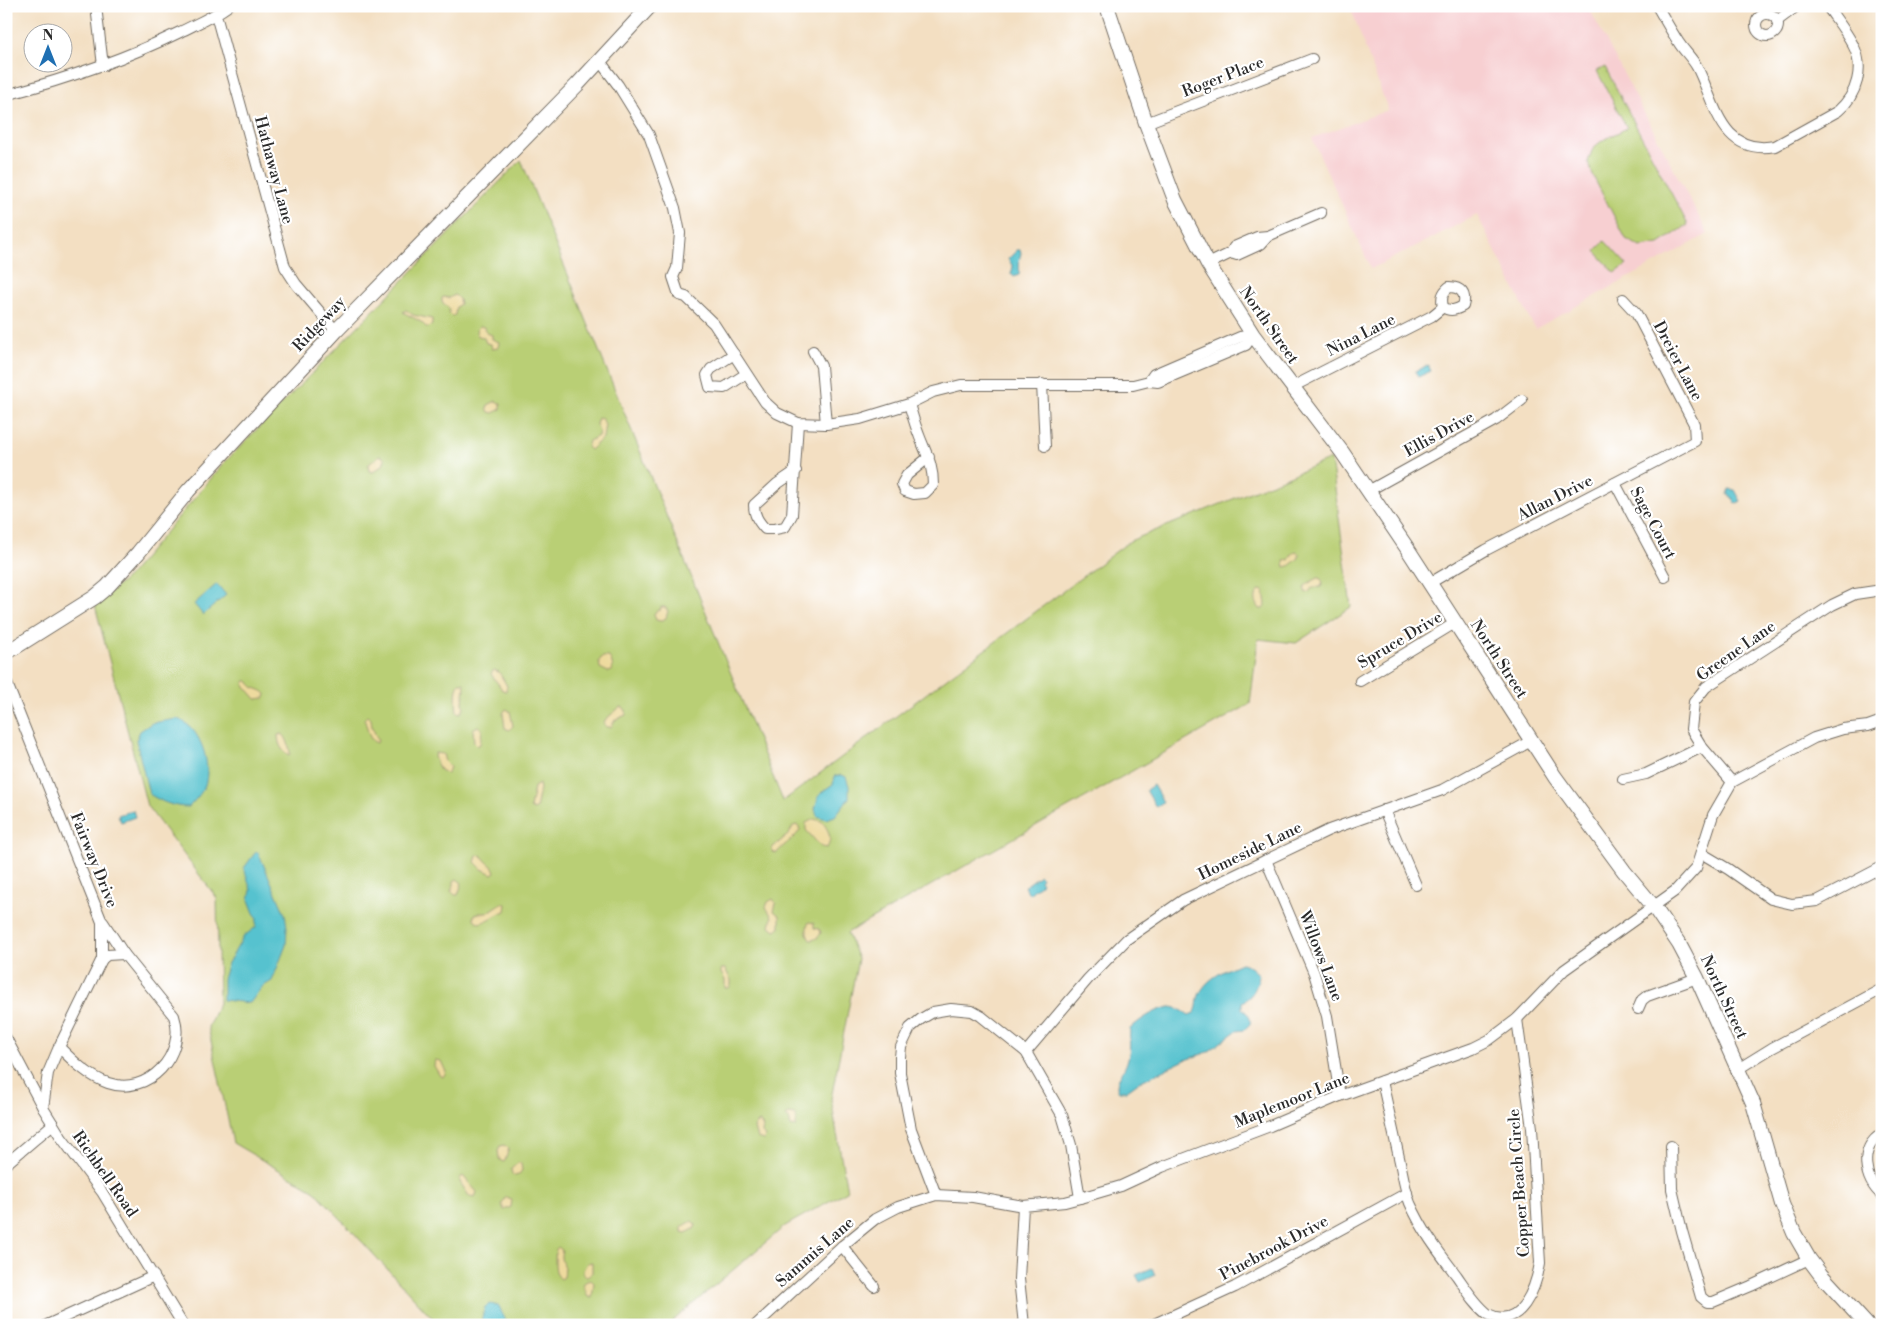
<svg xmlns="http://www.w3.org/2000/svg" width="1888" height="1331" font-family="'Libre Bodoni',serif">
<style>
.built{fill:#f7cfd1}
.green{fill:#b9cf74;stroke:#727d50}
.sand{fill:#eeda9e;stroke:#8c8264}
.water{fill:#56c2cf;stroke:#40767d}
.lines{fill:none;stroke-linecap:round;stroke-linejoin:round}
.street-casing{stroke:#716a60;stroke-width:12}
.secondary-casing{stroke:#716a60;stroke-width:16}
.street{stroke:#fff;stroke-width:10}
.secondary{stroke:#fff;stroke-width:14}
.labels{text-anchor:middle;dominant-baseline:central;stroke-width:4.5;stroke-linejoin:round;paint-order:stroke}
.street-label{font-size:16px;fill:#2b2b2b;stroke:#fff}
</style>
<rect width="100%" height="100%" fill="#fff"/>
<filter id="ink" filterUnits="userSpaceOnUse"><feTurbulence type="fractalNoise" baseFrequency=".02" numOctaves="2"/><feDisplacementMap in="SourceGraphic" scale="10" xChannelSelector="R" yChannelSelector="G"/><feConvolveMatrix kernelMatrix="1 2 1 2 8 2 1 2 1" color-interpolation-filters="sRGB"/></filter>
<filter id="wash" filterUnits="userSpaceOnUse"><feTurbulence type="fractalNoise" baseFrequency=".0096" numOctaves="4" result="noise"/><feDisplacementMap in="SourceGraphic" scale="20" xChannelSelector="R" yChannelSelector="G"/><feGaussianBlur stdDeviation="1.12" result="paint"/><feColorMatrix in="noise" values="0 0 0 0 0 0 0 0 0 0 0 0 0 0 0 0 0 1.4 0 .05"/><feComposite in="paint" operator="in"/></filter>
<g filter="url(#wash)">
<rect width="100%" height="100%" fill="#f3dfc2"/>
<!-- built -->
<polygon class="built" points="1350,6 1588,6 1708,234 1535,329 1477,215 1371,269 1312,138 1388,110"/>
<!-- green -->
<g class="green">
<polygon points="1605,67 1688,225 1659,244 1641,247 1626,239 1594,178 1588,162 1593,148 1603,140 1627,128 1597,71"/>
<polygon points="521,160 783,801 1130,541 1331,459 1351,607 1296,643 1258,639 1250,704 847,933 858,959 831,1099 847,1191 785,1226 668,1325 439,1325 315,1191 233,1143 208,1027 219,1003 217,898 147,806 95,605 128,577 225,462"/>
<polygon points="1605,241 1627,265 1615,273 1595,251"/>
</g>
<!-- sand -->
<g class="sand">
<polygon points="455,295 459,299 460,304 456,307 455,315 452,316 449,313 449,308 442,302 442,298 443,297 449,298"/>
<path d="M 406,310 L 413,315 L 432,319 L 432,325 L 427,328 C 425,326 423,324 421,322 C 415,318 409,316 403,312 Z"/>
<polygon points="479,326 484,327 487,333 492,335 492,339 499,342 498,348 492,349 491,344 486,343 484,338 477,335 476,331"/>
<polygon points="496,401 501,404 501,409 493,413 489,412 487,409 488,405"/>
<polygon points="598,418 602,419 605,424 603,438 590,450 587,447 589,441 598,436 599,432 596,424"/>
<polygon points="380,455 385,459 383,465 373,472 369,471 368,465"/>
<polygon points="1296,552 1299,554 1299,558 1289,566 1285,567 1284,561 1289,560 1292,554"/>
<polygon points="1318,578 1320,578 1323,582 1321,587 1312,588 1309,592 1306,593 1304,588 1307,584"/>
<path d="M 1259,590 L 1264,591 L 1266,605 L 1263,609 L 1260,609 C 1255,602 1254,597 1259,590 Z"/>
<polygon points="661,607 665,607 668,611 666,618 660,621 656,620 654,614 656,611 660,610"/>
<path d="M 602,657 L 609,657 C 611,659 614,667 612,671 L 608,672 L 600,668 L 599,661 Z"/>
<path d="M 494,670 L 499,672 L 507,686 L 506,691 L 502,690 C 500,685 491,676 491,673 Z"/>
<path d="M 245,681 L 248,681 C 255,692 259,687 266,694 L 265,698 L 256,699 L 244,685 Z"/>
<path d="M 459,683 L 464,683 C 467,690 461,698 464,708 L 461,713 L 457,712 C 456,703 455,690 459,683 Z"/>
<polygon points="620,707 622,707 626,710 626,715 615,720 611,727 606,727 604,724 605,720"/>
<polygon points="506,709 510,711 513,726 509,730 505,728 503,713"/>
<path d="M 367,716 L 371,719 L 372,727 L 378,740 L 377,743 C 367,740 368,727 364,719 Z"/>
<polygon points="478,726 482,729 482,731 480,744 477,746 474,743 473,729"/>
<path d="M 282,734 C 287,736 290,749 290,754 L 289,755 C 281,751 278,743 278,735 Z"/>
<polygon points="435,753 443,754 445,762 450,767 447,774 440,770 434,757"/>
<polygon points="539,784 540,789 536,809 534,810 530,808 534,787"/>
<path d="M 814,819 L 821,821 C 828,828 833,838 827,848 L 821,847 L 806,830 L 806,823 Z"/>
<path d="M 797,825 L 800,829 C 797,838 783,844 777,853 L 772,852 L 772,848 L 789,834 L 793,826 Z"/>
<polygon points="481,855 486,861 493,867 495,872 492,874 482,869 475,862 477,856"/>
<polygon points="457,879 462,883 458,895 455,895 451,891 454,885 454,881"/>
<polygon points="773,899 776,903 774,911 780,916 780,928 775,930 770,926 772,917 766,907 768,902"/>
<path d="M 502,903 L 506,904 L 505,911 C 496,914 488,922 478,923 L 474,920 L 474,915 L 479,913 L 487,913 Z"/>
<path d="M 809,922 L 814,923 L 814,928 L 819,929 L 821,932 C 820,937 815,940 810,940 C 806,935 806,927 809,922 Z"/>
<polygon points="721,969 725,969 731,980 731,985 729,988 725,988 725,980 721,973"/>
<polygon points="435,1060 441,1061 446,1072 443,1077 440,1076 434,1066"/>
<polygon points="789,1114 794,1115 796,1117 796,1127 790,1126 790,1121 786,1116"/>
<polygon points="760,1122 763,1127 762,1133 766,1137 763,1140 757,1138 754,1128 756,1124"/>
<polygon points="504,1145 509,1148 505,1161 503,1162 499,1159 498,1150 500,1146"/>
<polygon points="519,1162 521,1164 522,1170 519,1175 514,1176 512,1174 511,1169"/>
<polygon points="463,1176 477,1192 475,1197 469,1196 460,1182 460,1178"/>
<polygon points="506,1197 512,1199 511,1207 504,1210 502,1204"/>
<polygon points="692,1221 696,1225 694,1229 686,1233 682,1232 682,1227"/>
<path d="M 558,1247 L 562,1250 C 558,1263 567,1265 564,1277 L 561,1279 C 553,1274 555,1258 556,1249 Z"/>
<polygon points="592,1262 592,1273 587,1276 583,1275 583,1270 587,1263"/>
<polygon points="587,1281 591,1280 594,1283 592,1298 588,1297 583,1284"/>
</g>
<!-- water -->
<g class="water">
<path d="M 1017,250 L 1020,250 L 1021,253 C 1018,263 1020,265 1019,275 L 1014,277 L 1011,274 L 1013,267 L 1008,259 Z"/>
<polygon points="1428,365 1431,371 1418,377 1415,371"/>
<polygon points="1729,489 1735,490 1741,501 1735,504 1732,497 1728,495"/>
<polygon points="217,584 226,595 203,615 194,604"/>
<path d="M 177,719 C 200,725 212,764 205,785 C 202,793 195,800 189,807 C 173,807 162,802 149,794 L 136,740 L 140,731 L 152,723 Z"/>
<polygon points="842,775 846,777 849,786 849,798 835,816 826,819 817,816 815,809 818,797 823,791 833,784 835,776"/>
<polygon points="1153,785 1163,802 1156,807 1146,790"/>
<polygon points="133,810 135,817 121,822 118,815"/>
<polygon points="258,852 285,914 287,927 286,945 272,981 262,987 250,1003 223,1000 223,979 228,963 244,936 256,927 257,917 254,913 249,900 251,890 244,868 255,853"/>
<polygon points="1040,875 1042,878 1040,880 1042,883 1029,894 1024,887"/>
<path d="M 1241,963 C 1248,964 1255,970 1259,975 C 1257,987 1253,996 1242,1002 L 1242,1009 C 1248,1014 1251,1016 1250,1024 L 1244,1030 L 1236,1031 L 1208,1052 L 1185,1060 L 1137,1083 L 1126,1091 L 1119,1091 L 1117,1088 C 1117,1076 1124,1072 1127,1062 C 1131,1051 1129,1039 1130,1029 C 1139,1020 1156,1009 1170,1007 C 1177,1007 1183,1011 1189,1015 L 1194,1013 C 1198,1008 1197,1004 1198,998 C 1204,979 1225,970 1241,963 Z"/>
<polygon points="1152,1268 1155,1275 1140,1282 1136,1275"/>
<polygon points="490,1304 499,1306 505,1320 510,1325 480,1325 485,1307"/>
</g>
</g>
<g filter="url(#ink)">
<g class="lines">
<defs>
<g id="street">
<polyline points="96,6 103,66"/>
<path d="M 1657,6 C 1664,18 1671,31 1679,43 C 1684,51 1692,58 1697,67 C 1715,102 1721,156 1775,146 L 1838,111 C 1857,95 1865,67 1853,45 C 1846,31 1836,19 1827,6"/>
<circle cx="1767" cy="25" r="11"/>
<polyline points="216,15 285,267 296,284 336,331"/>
<polyline points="1777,21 1797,6"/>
<polyline points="599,60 618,85 649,135 675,208 680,233 677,268 673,277 679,295 686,297 714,324 765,402 777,413 798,423 826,424 860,419 909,404 933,392 961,385 1133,385 1149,381 1154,374 1240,337 1253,335"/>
<path d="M 6,95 C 66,79 125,59 180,32 C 196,24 213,17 228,6"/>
<polyline points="1146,123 1312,59"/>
<polyline points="1231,253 1237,255 1261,244 1268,236"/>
<polyline points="1208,264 1231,253 1234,247 1257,237 1268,236 1321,213"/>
<path d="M 1449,287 C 1461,287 1467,294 1463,306 C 1456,310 1450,312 1443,307 C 1441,298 1442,293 1449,287 Z"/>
<polyline points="813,351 821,366 826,424"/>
<polyline points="734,354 711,369 707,375 710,387 724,388 746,374"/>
<polyline points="1149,381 1158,382 1246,345 1253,335"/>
<polyline points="1042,384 1045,446"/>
<polyline points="1292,387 1432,316 1443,307"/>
<path d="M 909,404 C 912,414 915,425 919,435 C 926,454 933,463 933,485 L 925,493 L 914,494 L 905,491 L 902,484 L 907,475 L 929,457"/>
<path d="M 796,471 L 777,484 L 754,505 C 754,515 758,521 765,529 L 775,529 L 785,527 L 792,515 L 798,423"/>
<polyline points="1615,483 1665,577"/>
<polyline points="1368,491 1496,420 1522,400"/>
<polyline points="1430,583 1486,550 1695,441 1694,424 1636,313 1623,299"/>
<polyline points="6,681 102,922 102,959 59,1047 48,1073 43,1108"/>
<polyline points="1360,681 1455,623"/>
<polyline points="1623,779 1646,774 1702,747"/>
<polyline points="1732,782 1702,747 1691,729 1694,702 1706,687 1832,605 1855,594 1882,590"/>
<polyline points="1384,810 1416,885"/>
<polyline points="1701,853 1728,869 1771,899 1792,904 1817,901 1882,867"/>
<polyline points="1266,860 1314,973 1327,1016 1340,1096"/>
<polyline points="1877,870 1882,880"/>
<polyline points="102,959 107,955 124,954"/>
<polyline points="1638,1009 1642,1000 1647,996 1697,978"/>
<polyline points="6,1038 43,1108 61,1137 102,1192 183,1325"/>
<path d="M 59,1047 C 73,1061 88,1076 108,1083 C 148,1097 187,1054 174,1016 L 124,954 L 103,922"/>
<polyline points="1026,1052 1088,979 1127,939 1183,900 1329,830 1442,790 1531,741"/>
<polyline points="1738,1069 1772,1048 1882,989"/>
<path d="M 1382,1081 C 1388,1108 1394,1135 1400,1162 C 1403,1176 1405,1190 1410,1203 C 1423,1232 1438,1251 1457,1276 C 1466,1289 1475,1304 1488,1314 C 1521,1331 1536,1287 1540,1263 L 1532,1128 L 1517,1019"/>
<path d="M 1882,1134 C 1858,1147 1864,1181 1882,1195"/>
<polyline points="1671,1146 1672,1189 1682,1231 1701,1297 1707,1302 1713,1302 1751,1286 1809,1259"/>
<polyline points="6,1164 53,1124"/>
<polyline points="936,1195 911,1129 900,1073 900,1057 901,1047 910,1028 921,1019 933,1012 951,1009 972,1011 981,1016 1026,1052 1062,1115 1071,1145 1080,1198"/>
<polyline points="1023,1206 1019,1279 1024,1325"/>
<polyline points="842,1246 874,1286"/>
<polyline points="47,1325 154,1276"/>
<polyline points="756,1325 842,1246 875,1219 898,1207 936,1195 973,1197 1023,1206 1065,1202 1080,1198 1121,1186 1162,1167 1270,1126 1340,1096 1473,1048 1489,1040 1517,1019 1564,970 1675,891 1696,868 1713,815 1732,782 1814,738 1843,729 1868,726 1882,721"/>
<polyline points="1152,1325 1235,1287 1407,1193"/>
</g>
<g id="secondary">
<polyline points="1107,6 1146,123 1175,200 1208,264 1253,335 1342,452 1407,548 1555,777 1624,871 1654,907 1679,944 1697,978 1753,1103 1782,1204 1794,1233 1809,1259 1821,1275 1867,1325"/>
<polyline points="6,653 95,597 107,587 138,553 188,491 336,331 577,85 650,6"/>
</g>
</defs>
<!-- street casing -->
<use href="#street" class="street-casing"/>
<!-- secondary casing -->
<use href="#secondary" class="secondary-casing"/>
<!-- street -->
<use href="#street" class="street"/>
<!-- secondary -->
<use href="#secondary" class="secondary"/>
</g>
</g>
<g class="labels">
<!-- street labels -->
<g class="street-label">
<text transform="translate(1223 77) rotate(-21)">Roger Place</text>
<text transform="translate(274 170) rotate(75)">Hathaway Lane</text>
<text transform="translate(319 324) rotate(-47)">Ridgeway</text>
<text transform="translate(1269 325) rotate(55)">North Street</text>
<text transform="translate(1361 335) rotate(-27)">Nina Lane</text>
<text transform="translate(1678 361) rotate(62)">Dreier Lane</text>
<text transform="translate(1439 434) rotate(-29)">Ellis Drive</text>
<text transform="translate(1555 498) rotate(-27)">Allan Drive</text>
<text transform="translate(1653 523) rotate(62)">Sage Court</text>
<text transform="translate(1400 640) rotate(-31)">Spruce Drive</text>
<text transform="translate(1736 651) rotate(-35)">Greene Lane</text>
<text transform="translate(1499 659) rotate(57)">North Street</text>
<text transform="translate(1250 851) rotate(-26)">Homeside Lane</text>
<text transform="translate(94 860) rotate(68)">Fairway Drive</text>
<text transform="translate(1321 956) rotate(69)">Willows Lane</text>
<text transform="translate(1724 997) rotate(65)">North Street</text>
<text transform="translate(1292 1100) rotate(-22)">Maplemoor Lane</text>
<text transform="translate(105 1174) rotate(55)">Richbell Road</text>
<text transform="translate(1519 1183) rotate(-94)">Copper Beach Circle</text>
<text transform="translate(1274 1248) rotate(-28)">Pinebrook Drive</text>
<text transform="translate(815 1252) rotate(-41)">Sammis Lane</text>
</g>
</g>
<!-- margin -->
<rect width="1888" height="1331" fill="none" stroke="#fff" stroke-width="25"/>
<!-- north arrow -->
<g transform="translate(48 48)"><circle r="24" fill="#ffffff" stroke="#aaaaaa"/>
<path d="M0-4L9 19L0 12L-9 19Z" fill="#1f6fb2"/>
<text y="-8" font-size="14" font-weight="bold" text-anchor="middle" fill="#2b2b2b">N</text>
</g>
</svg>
